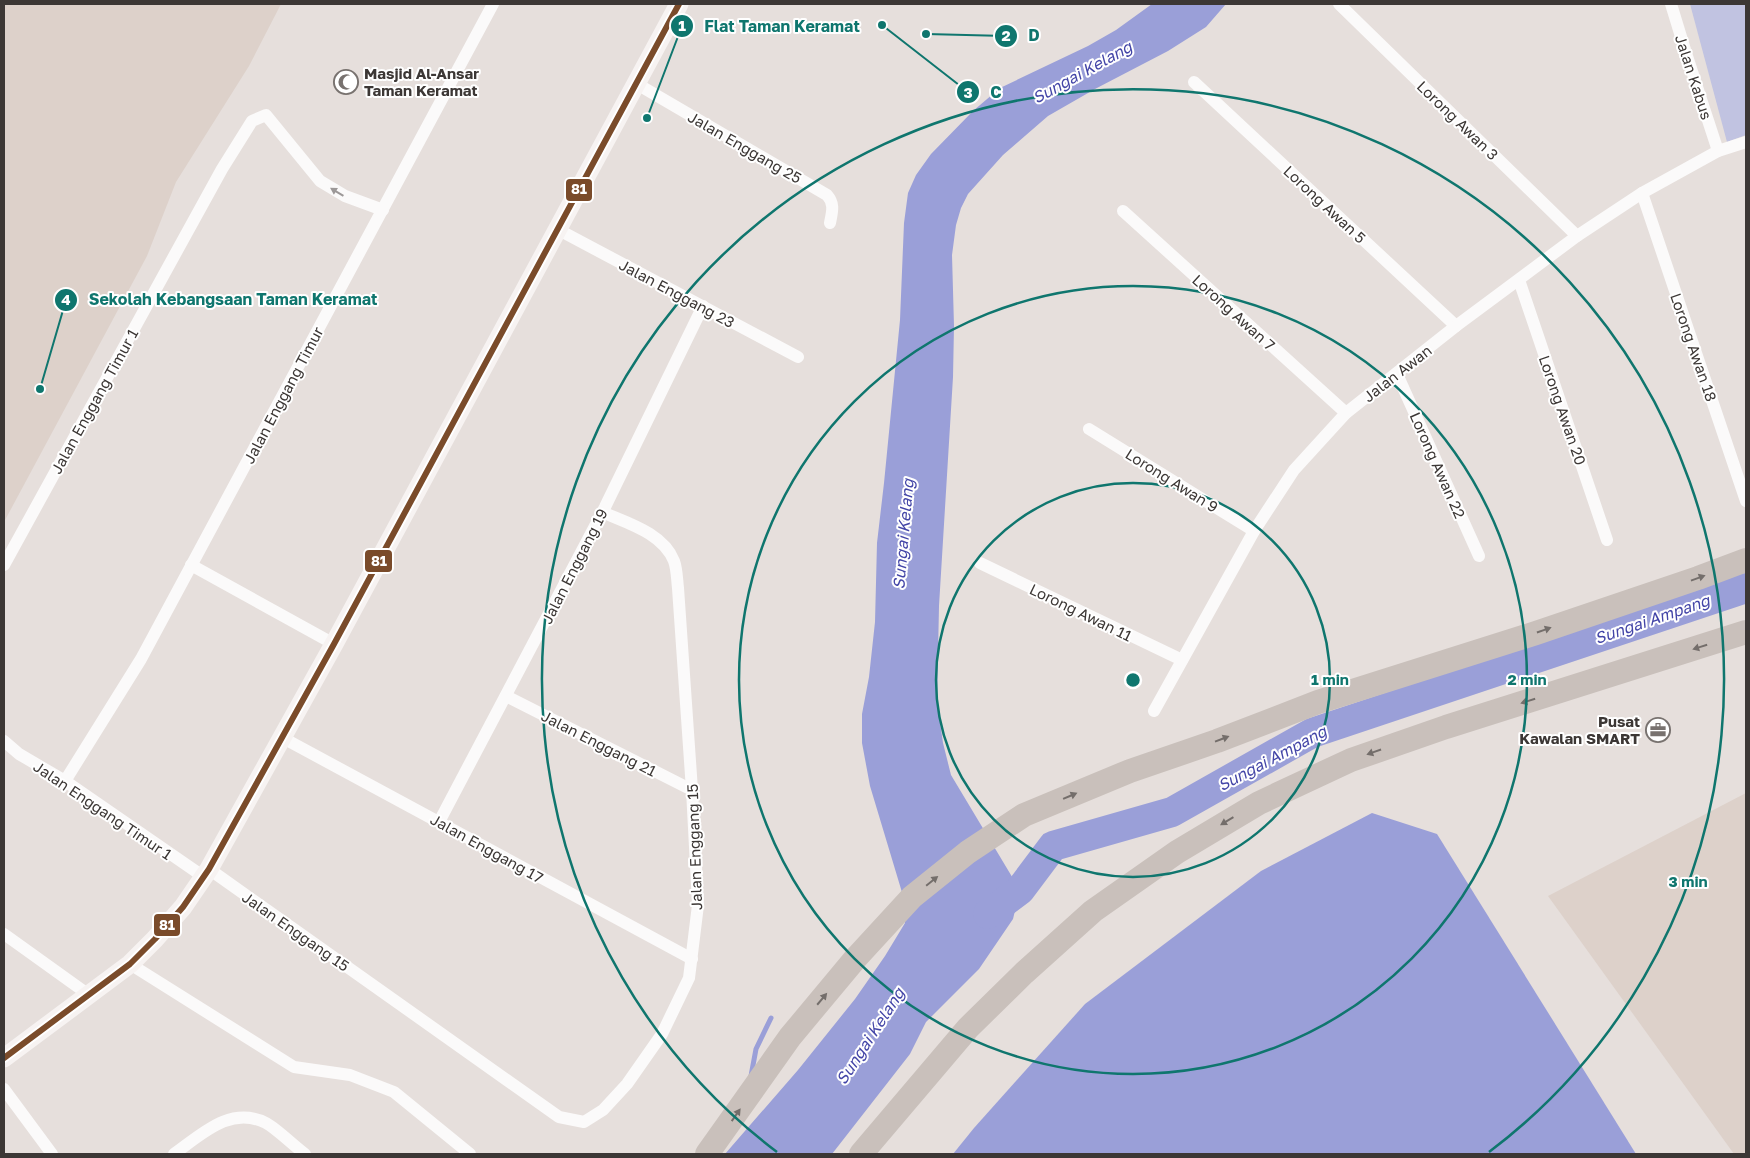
<svg xmlns="http://www.w3.org/2000/svg" width="1750" height="1158" font-family="'Golos Text',sans-serif">
<style>
.built{fill:#ddd1ca}
.green{fill:#c1c3e1}
.water{fill:#9a9fd8}
.lines{fill:none;stroke-linecap:round;stroke-linejoin:round}
.stream{stroke:#9a9fd8;stroke-width:5}
.river{stroke:#9a9fd8;stroke-width:30}
.street{stroke:#fbfafa;stroke-width:12}
.secondary{stroke:#f7f3f2;stroke-width:19}
.highway{stroke:#c9c0bb;stroke-width:24}
.bus-1-casing{stroke:#fff;stroke-width:10}
.bus-1{stroke:#7a4b2a;stroke-width:6}
.oneway{fill:#9c9898}
.oneway2{fill:#746e6b}
.ring{fill:none;stroke:#0f766e;stroke-width:2.5}
.labels{text-anchor:middle;dominant-baseline:central;stroke-width:4;stroke-linejoin:round;paint-order:stroke}
.poi-label{font-size:15px;font-weight:bold;fill:#3c3735;stroke:#fff;text-anchor:start}
.street-label{font-size:15px;fill:#3c3735;stroke:#fff}
.water-label{font-size:16px;font-style:italic;fill:#4345a7;stroke:#fff}
.centre{fill:#0f766e;stroke:#fff;stroke-width:2.5}
.ring-label{font-size:15px;text-anchor:middle;font-weight:bold;fill:#0f766e;stroke:#fff;stroke-width:4;stroke-linejoin:round;paint-order:stroke}
.leader{fill:none;stroke:#0f766e;stroke-width:2}
.callout-dot{fill:#0f766e;stroke:#fff;stroke-width:2}
.mark-label{font-size:15px;text-anchor:middle;font-weight:bold;fill:#fff}
.callout-label{font-size:16px;text-anchor:middle;font-weight:bold;fill:#0f766e;stroke:#fff;stroke-width:4;stroke-linejoin:round;paint-order:stroke}
.line-badge{stroke:#fff;stroke-width:2}
.badge-label{font-size:14px;text-anchor:middle;font-weight:bold;fill:#fff}
</style>
<rect width="100%" height="100%" fill="#e6dfdc"/>
<!-- built -->
<g class="built">
<polygon points="4,4 281,4 249,66 176,182 147,256 4,522"/>
<polygon points="1746,793 1746,1154 1734,1154 1548,896"/>
</g>
<!-- green -->
<polygon class="green" points="1690,4 1746,4 1746,135 1727,142"/>
<!-- water -->
<g class="water">
<polygon points="1152,4 1226,4 1206,27 1168,51 1095,89 1048,116 1003,155 968,194 961,208 956,225 952,255 954,326 953,377 939,606 937,702 943,743 951,775 1020,890 1013,919 979,969 926,1022 910,1054 832,1154 725,1154 798,1070 855,999 885,956 905,923 904,899 870,786 862,743 862,714 869,677 875,622 877,543 884,483 900,320 904,223 908,193 916,175 931,154 973,111 1000,88 1088,46 1116,30"/>
<polygon points="1372,813 1437,834 1636,1154 953,1154 974,1128 1085,1004 1261,871"/>
</g>
<g class="lines">
<!-- stream -->
<polyline class="stream" points="751,1076 756,1049 771,1018"/>
<!-- river -->
<polyline class="river" points="988,914 1020,890 1053,846 1172,812 1312,733 1746,588"/>
<!-- street -->
<g class="street">
<polyline points="1339,4 1577,236"/>
<polyline points="1671,4 1686,53 1718,151"/>
<polyline points="1194,82 1456,326"/>
<path d="M 637,84 L 827,195 C 835,204 832,212 830,223"/>
<polyline points="1642,193 1746,501"/>
<polyline points="1123,211 1346,413"/>
<polyline points="557,229 798,357"/>
<polyline points="1519,280 1607,540"/>
<polyline points="1397,374 1479,556"/>
<polyline points="1089,429 1254,531"/>
<polyline points="980,563 1182,660"/>
<polyline points="4,565 222,169 252,121 266,115 320,181 345,196 383,210"/>
<polyline points="191,565 334,644"/>
<polyline points="506,696 692,790"/>
<polyline points="1154,711 1254,531 1294,470 1346,413 1456,326 1577,236 1642,193 1718,151 1746,142"/>
<polyline points="283,738 692,959"/>
<polyline points="4,741 19,754 65,781 204,877"/>
<polyline points="65,781 141,659 493,4"/>
<polyline points="439,822 605,507 703,306"/>
<path d="M 209,869 L 559,1117 L 584,1122 L 603,1110 L 627,1084 L 662,1034 L 689,978 L 698,905 L 692,790 L 678,588 C 677,580 677,569 674,561 C 663,533 627,523 602,512"/>
<polyline points="4,934 89,995"/>
<polyline points="130,964 294,1067 350,1075 394,1092 470,1154"/>
<polyline points="4,1089 52,1154"/>
<path d="M 174,1154 C 201,1135 230,1105 266,1123 C 277,1129 294,1146 305,1154"/>
</g>
<!-- secondary -->
<polyline class="secondary" points="4,1058 130,964 155,939 183,907 209,869 334,644 679,4"/>
<!-- highway -->
<g class="highway">
<polyline points="707,1154 790,1037 855,959 912,897 968,852 1024,815 1130,771 1217,741 1318,702 1536,633 1698,578 1746,560"/>
<polyline points="861,1154 968,1028 1024,973 1093,911 1177,852 1259,803 1351,760 1446,727 1746,632"/>
</g>
<defs>
<polyline id="bus-1" points="4,1058 130,964 155,939 183,907 209,869 334,644 679,4"/>
</defs>
<!-- bus-1 casing -->
<use href="#bus-1" class="bus-1-casing"/>
<!-- bus-1 -->
<use href="#bus-1" class="bus-1"/>
</g>
<!-- one-way arrows -->
<defs><path id="oneway-solid" d="M-6-.8H1V-3.2L6.5 0L1 3.2V.8H-6Z" transform="scale(1.25)"/></defs>
<use class="oneway" href="#oneway-solid" transform="translate(337 192) rotate(-149)"/>
<g class="oneway2">
<use href="#oneway-solid" transform="translate(1698 578) rotate(-20)"/>
<use href="#oneway-solid" transform="translate(1544 630) rotate(-19)"/>
<use href="#oneway-solid" transform="translate(1700 647) rotate(163)"/>
<use href="#oneway-solid" transform="translate(1528 701) rotate(163)"/>
<use href="#oneway-solid" transform="translate(1222 739) rotate(-21)"/>
<use href="#oneway-solid" transform="translate(1374 752) rotate(161)"/>
<use href="#oneway-solid" transform="translate(1070 796) rotate(-23)"/>
<use href="#oneway-solid" transform="translate(1227 821) rotate(149)"/>
<use href="#oneway-solid" transform="translate(932 881) rotate(-39)"/>
<use href="#oneway-solid" transform="translate(822 999) rotate(-50)"/>
<use href="#oneway-solid" transform="translate(736 1115) rotate(-55)"/>
</g>
<!-- distance rings -->
<g class="ring">
<circle cx="1133" cy="680" r="197"/>
<circle cx="1133" cy="680" r="394"/>
<path d="M777 1152A591 591 0 1 1 1489 1152"/>
</g>
<!-- icons -->
<defs>
<symbol id="mosque-ring" viewBox="-11 -11 22 22"><circle r="9.5" fill="#fff" stroke="#78726f" stroke-width="1.5"/><path d="M3.5-4.9A6 6 0 1 0 3.5 4.9A5 5 0 1 1 3.5-4.9Z" fill="#78726f"/></symbol>
<symbol id="office-ring" viewBox="-11 -11 22 22"><circle r="9.5" fill="#fff" stroke="#78726f" stroke-width="1.5"/><path d="M-6-3h4V-5.5h4V-3h4V5H-6ZM-1-4.5V-3h2v-1.5ZM-6 0V1H6V0Z" fill="#78726f"/></symbol>
</defs>
<g fill-rule="evenodd">
<use href="#mosque-ring" x="332" y="68" width="28" height="28"/>
<use href="#office-ring" x="1644" y="716" width="28" height="28"/>
</g>
<g class="labels">
<!-- poi labels -->
<g class="poi-label">
<text x="364" y="73">Masjid Al-Ansar<tspan x="364" dy="17">Taman Keramat</tspan></text>
<text x="1640" y="721" text-anchor="end">Pusat<tspan x="1640" dy="17">Kawalan SMART</tspan></text>
</g>
<!-- street labels -->
<g class="street-label">
<text transform="translate(1694 77) rotate(72)">Jalan Kabus</text>
<text transform="translate(1458 120) rotate(44)">Lorong Awan 3</text>
<text transform="translate(745 147) rotate(30)">Jalan Enggang 25</text>
<text transform="translate(1325 204) rotate(43)">Lorong Awan 5</text>
<text transform="translate(677 293) rotate(28)">Jalan Enggang 23</text>
<text transform="translate(1234 312) rotate(42)">Lorong Awan 7</text>
<text transform="translate(1694 347) rotate(71)">Lorong Awan 18</text>
<text transform="translate(1397 373) rotate(-38)">Jalan Awan</text>
<text transform="translate(283 395) rotate(-62)">Jalan Enggang Timur</text>
<text transform="translate(94 401) rotate(-61)">Jalan Enggang Timur 1</text>
<text transform="translate(1563 410) rotate(71)">Lorong Awan 20</text>
<text transform="translate(1438 465) rotate(66)">Lorong Awan 22</text>
<text transform="translate(1172 480) rotate(32)">Lorong Awan 9</text>
<text transform="translate(574 566) rotate(-63)">Jalan Enggang 19</text>
<text transform="translate(1081 612) rotate(26)">Lorong Awan 11</text>
<text transform="translate(599 743) rotate(27)">Jalan Enggang 21</text>
<text transform="translate(103 810) rotate(34)">Jalan Enggang Timur 1</text>
<text transform="translate(694 847) rotate(-92)">Jalan Enggang 15</text>
<text transform="translate(487 848) rotate(29)">Jalan Enggang 17</text>
<text transform="translate(296 931) rotate(35)">Jalan Enggang 15</text>
</g>
<!-- water labels -->
<g class="water-label">
<text transform="translate(1082 72) rotate(-29)">Sungai Kelang</text>
<text transform="translate(903 534) rotate(-85)">Sungai Kelang</text>
<text transform="translate(1652 619) rotate(-19)">Sungai Ampang</text>
<text transform="translate(1272 758) rotate(-28)">Sungai Ampang</text>
<text transform="translate(870 1036) rotate(-57)">Sungai Kelang</text>
</g>
</g>
<circle cx="1133" cy="680" r="8" class="centre"/>
<g class="ring-label">
<text x="1330" y="685">1 min</text>
<text x="1527" y="685">2 min</text>
<text x="1688" y="887">3 min</text>
</g>
<!-- callouts -->
<path class="leader" d="M647 118L682 26M926 34L1006 36M882 25L968 92M40 389L66 300"/>
<g class="callout-dot">
<circle cx="647" cy="118" r="5"/>
<circle cx="926" cy="34" r="5"/>
<circle cx="882" cy="25" r="5"/>
<circle cx="40" cy="389" r="5"/>
<circle cx="682" cy="26" r="12"/>
<circle cx="1006" cy="36" r="12"/>
<circle cx="968" cy="92" r="12"/>
<circle cx="66" cy="300" r="12"/>
</g>
<g class="mark-label">
<text x="682" y="31">1</text>
<text x="1006" y="41">2</text>
<text x="968" y="98">3</text>
<text x="66" y="305">4</text>
</g>
<g class="callout-label">
<text x="782" y="32">Flat Taman Keramat</text>
<text x="1034" y="41">D</text>
<text x="996" y="98">C</text>
<text x="233" y="305">Sekolah Kebangsaan Taman Keramat</text>
</g>
<g class="line-badge">
<rect x="565" y="178" width="28" height="24" rx="5" fill="#7a4b2a"/>
<rect x="364" y="549" width="29" height="24" rx="5" fill="#7a4b2a"/>
<rect x="153" y="913" width="28" height="24" rx="5" fill="#7a4b2a"/>
</g>
<g class="badge-label">
<text x="579" y="194">81</text>
<text x="379" y="566">81</text>
<text x="167" y="930">81</text>
</g>
<!-- border -->
<rect width="1750" height="1158" fill="none" stroke="#3c3735" stroke-width="10"/>
</svg>
